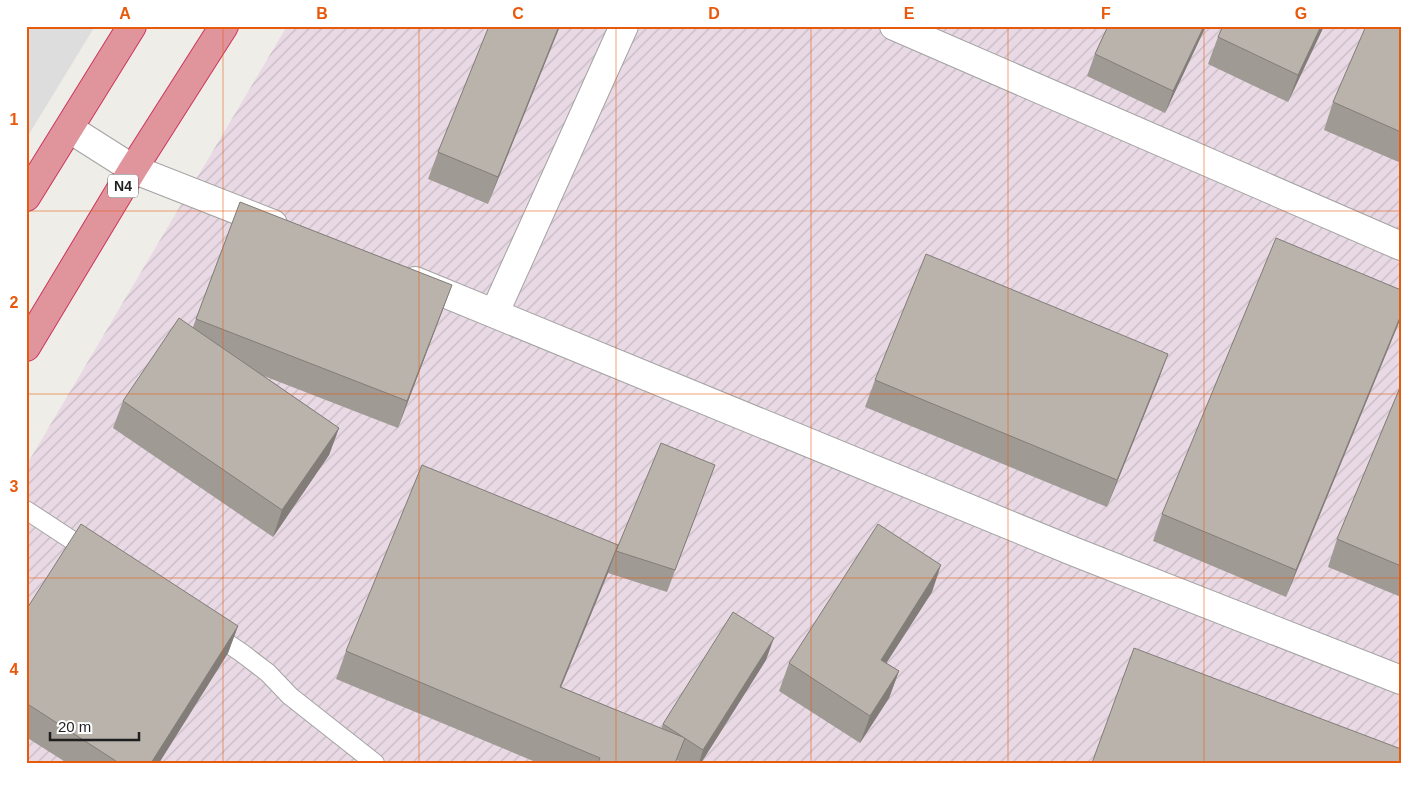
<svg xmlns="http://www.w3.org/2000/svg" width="1427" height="789" font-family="Arial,sans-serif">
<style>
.residential{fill:#ddd}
.industrial{fill:url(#industrial-furrows)}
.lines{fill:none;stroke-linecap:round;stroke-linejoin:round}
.lane-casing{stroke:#a3a3a3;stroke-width:20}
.street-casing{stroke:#a3a3a3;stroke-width:30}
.highway-casing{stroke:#cc355d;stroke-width:30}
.lane{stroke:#fff;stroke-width:18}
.street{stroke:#fff;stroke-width:28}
.highway{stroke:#e0959d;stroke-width:28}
.wall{fill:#9f9a94}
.shaded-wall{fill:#827d78}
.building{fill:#b9b3ac;stroke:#827d78}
.grid{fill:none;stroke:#e8590c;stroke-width:1;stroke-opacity:0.55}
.labels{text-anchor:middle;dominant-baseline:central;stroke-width:4.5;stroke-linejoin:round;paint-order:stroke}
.shield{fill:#fff;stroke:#626262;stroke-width:1}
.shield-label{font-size:14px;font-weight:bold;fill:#1f1f1f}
.neatline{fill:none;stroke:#e8590c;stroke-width:2}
.grid-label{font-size:16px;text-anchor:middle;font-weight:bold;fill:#e8590c}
</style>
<defs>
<pattern id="industrial-furrows" width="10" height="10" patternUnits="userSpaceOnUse" patternTransform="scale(1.25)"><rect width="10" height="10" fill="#e8d9e4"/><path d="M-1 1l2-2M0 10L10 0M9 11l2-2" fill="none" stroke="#c7bac3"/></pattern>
</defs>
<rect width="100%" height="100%" fill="#efede7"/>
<!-- residential -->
<polygon class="residential" points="26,26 95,26 26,139"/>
<!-- industrial -->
<polygon class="industrial" points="287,26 1401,26 1401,763 26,763 26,466"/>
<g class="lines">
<defs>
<g id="lane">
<polyline points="26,510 90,552"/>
<polyline points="211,632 242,653 268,673 290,696 375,763"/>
</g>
<g id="street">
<polyline points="894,26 1401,246"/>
<polyline points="70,129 133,169 273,224"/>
<polyline points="415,281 1075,552 1401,680"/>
<polyline points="495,312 624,26"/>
</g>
<g id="highway">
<polyline points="26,197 132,26"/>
<polyline points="26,347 133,169 224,26"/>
</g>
</defs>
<!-- lane casing -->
<use href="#lane" class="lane-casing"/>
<!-- street casing -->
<use href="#street" class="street-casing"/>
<!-- highway casing -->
<use href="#highway" class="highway-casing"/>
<!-- lane -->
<use href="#lane" class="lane"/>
<!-- street -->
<use href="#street" class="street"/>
<!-- highway -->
<use href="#highway" class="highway"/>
</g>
<!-- wall -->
<g class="wall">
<polygon points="560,26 488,204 428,179 438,152"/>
<polygon points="1108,26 1206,26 1165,113 1087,76 1095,54"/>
<polygon points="1223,26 1324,26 1288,102 1208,64 1218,37"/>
<polygon points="1401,26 1401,163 1324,130 1333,102"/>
<polygon points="240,202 452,285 398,428 264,376 339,428 329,455 273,537 113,428 123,401 193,327"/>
<polygon points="1401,290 1401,317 1400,320 1286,597 1153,541 1162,514"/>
<polygon points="1168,354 1158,381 1107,507 865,407 875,380"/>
<polygon points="1401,385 1401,597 1328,567 1337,539"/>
<polygon points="715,465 667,592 608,573 561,687 661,729 663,724 766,660 701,763 682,763 677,760 676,763 538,763 336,679 346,651 618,545"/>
<polygon points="932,592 886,663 899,671 889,698 860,743 779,691 789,663"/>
<polygon points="26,610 238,626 228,653 159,763 67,763 26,737"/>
</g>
<!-- shaded-wall -->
<g class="shaded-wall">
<polygon points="559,26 560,26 488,204 498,177"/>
<polygon points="1204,26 1206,26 1165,113 1173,91"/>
<polygon points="1321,26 1324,26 1288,102 1298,75"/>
<polygon points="452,285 442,312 398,428 407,401"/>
<polygon points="1401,315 1400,320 1286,597 1296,570"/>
<polygon points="1168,354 1158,381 1107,507 1117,480"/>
<polygon points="339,428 329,455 273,537 282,510"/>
<polygon points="618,545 608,573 550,714 560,687"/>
<polygon points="941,565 932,592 871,687 881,660"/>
<polygon points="238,626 228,653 159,763 151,763"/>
<polygon points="774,638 766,660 701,763 699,763 703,750"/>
<polygon points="899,671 889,698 860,743 870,716"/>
</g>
<!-- building -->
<g class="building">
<polygon points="489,26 559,26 498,177 438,152"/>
<polygon points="1108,26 1204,26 1173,91 1095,54"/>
<polygon points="1223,26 1321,26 1298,75 1218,37"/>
<polygon points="1366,26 1401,26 1401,132 1333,102"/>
<polygon points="240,202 452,285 407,401 196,319"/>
<polygon points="1276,238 1401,290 1401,315 1296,570 1162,514"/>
<polygon points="926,254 1168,354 1117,480 875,380"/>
<polygon points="179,318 339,428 282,510 123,401"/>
<polygon points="1401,385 1401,566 1337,539"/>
<polygon points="661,443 715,465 675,570 616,551"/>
<polygon points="422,465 618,545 560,687 685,738 675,763 598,763 600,758 346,651"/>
<polygon points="81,524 238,626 151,763 119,763 26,703 26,610"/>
<polygon points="878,524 941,565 881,660 899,671 870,716 789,663"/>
<polygon points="733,612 774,638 703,750 663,724"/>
<polygon points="1134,648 1401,749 1401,763 1092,763"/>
</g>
<!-- grid -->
<path class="grid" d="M 223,26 L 223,763M 419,26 L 419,763M 616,26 L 616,763M 811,26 L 811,763M 1008,26 L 1008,763M 1204,26 L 1204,763M 26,211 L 1401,211M 26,394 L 1401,394M 26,578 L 1401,578"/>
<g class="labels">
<!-- shield labels -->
<rect class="shield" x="108" y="174.5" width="30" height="23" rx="4"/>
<g class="shield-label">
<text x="123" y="186">N4</text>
</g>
</g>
<!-- border -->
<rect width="1427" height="789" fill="none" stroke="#ffffff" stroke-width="55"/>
<!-- scale -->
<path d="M50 732v8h89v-8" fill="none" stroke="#1f1f1f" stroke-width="2.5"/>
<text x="58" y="732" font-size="15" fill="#1f1f1f" stroke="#ffffff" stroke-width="4" paint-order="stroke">20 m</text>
<rect x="28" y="28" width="1372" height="734" class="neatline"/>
<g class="grid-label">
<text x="125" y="19">A</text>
<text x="322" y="19">B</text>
<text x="518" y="19">C</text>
<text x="714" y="19">D</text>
<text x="909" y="19">E</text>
<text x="1106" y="19">F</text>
<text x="1301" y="19">G</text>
<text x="14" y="125">1</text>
<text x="14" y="308">2</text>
<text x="14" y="492">3</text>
<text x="14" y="675">4</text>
</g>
</svg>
